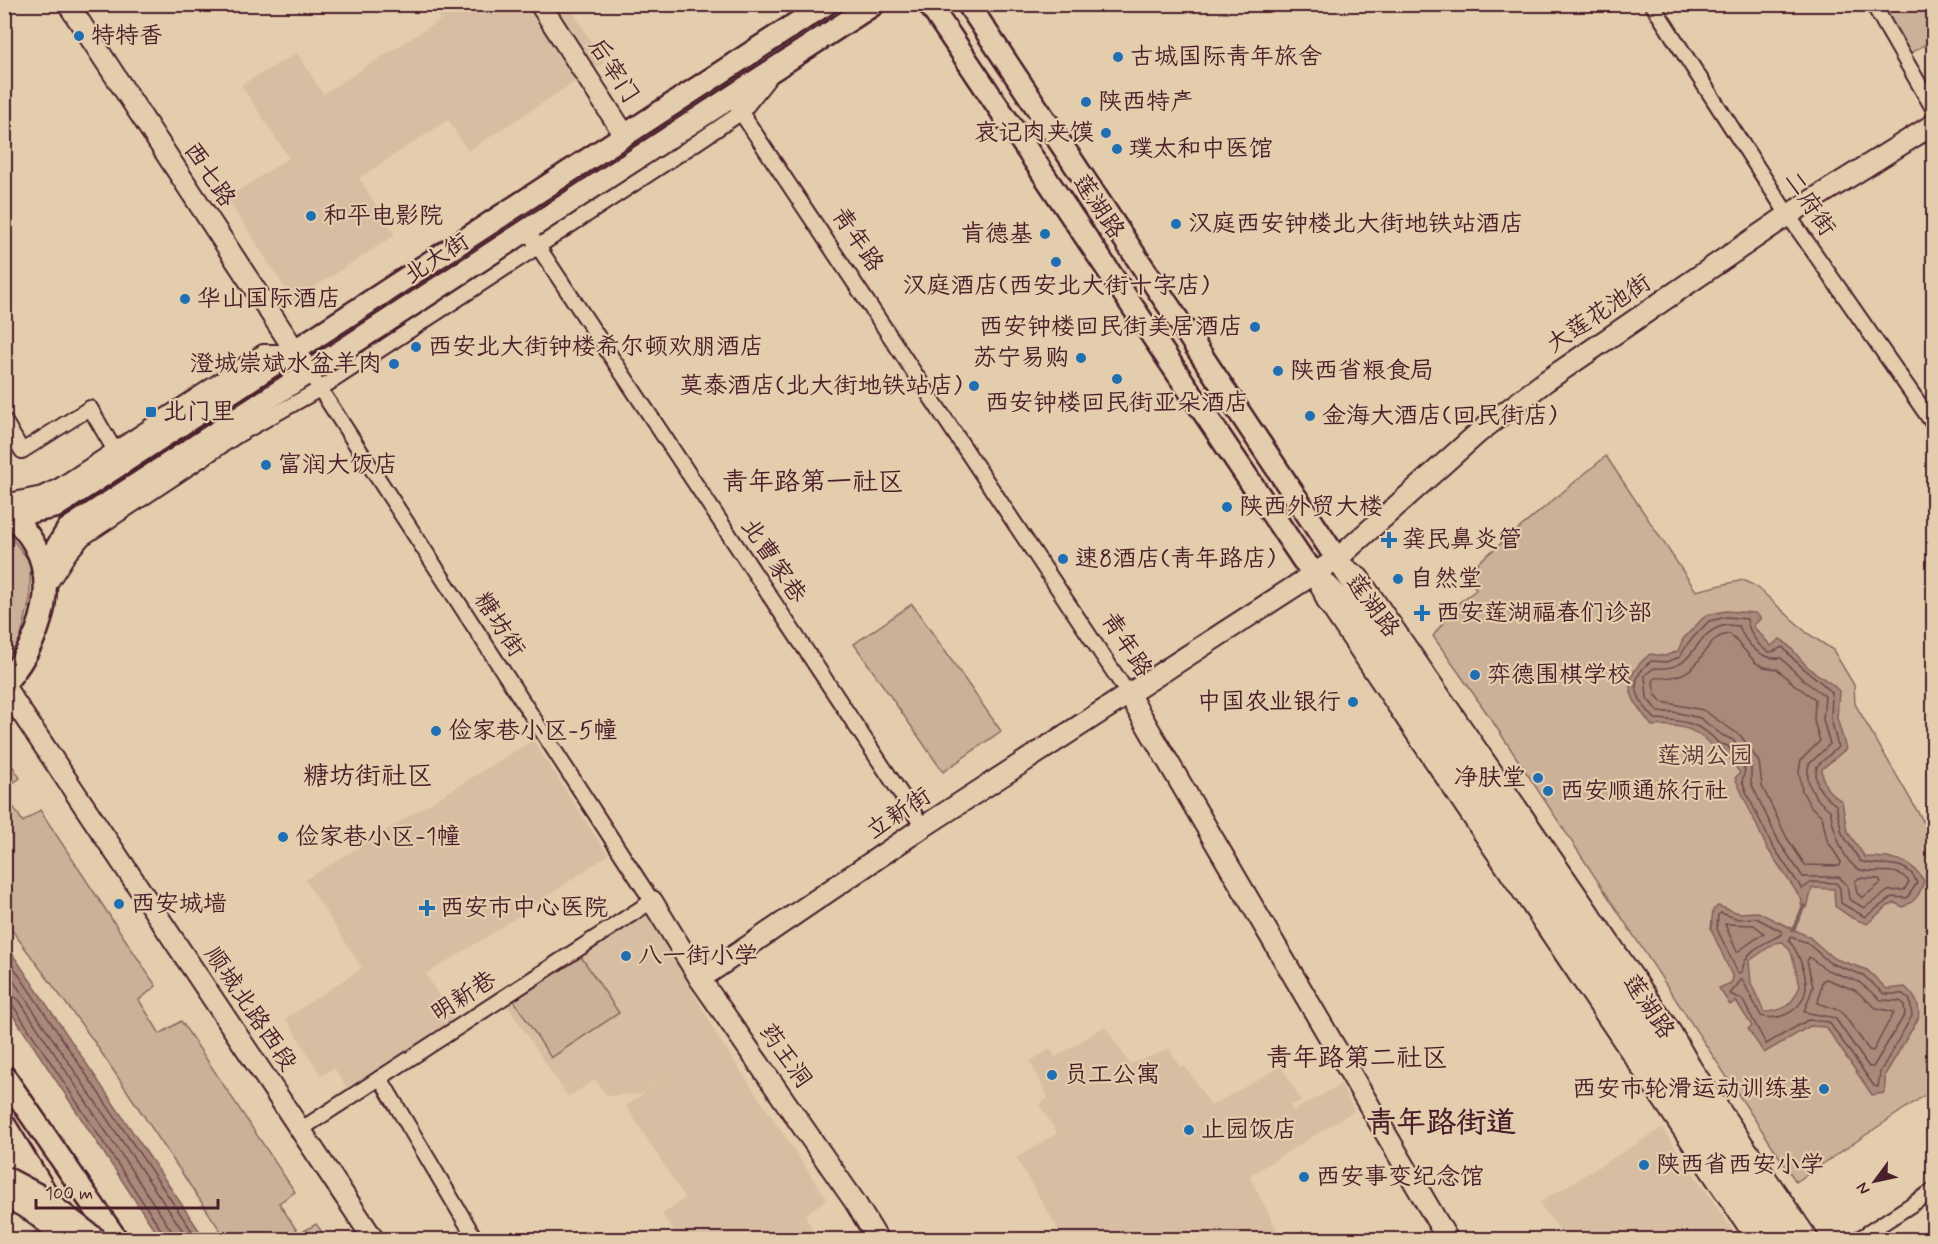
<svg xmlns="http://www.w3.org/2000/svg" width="1938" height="1244" font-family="Mynerve,'LXGW WenKai TC',sans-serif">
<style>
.built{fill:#d7bea2}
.green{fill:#cbb198;stroke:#8a6862;stroke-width:1.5}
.water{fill:#a8897a;stroke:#825f5a;stroke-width:1.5;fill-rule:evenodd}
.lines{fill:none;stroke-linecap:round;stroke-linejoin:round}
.shore{stroke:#70494b;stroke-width:1.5}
.stream{stroke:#825f5a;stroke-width:4}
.street-casing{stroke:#4a1f2b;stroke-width:18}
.secondary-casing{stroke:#4a1f2b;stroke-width:24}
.primary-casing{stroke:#4a1f2b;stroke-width:26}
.street{stroke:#e4cdad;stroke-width:14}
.secondary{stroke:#e4cdad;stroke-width:20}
.primary{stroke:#e4cdad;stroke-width:21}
.primary-bridge-casing{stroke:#4a1f2b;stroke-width:26;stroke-linecap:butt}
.primary-bridge{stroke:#e4cdad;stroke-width:21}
.poi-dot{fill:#1f6fb2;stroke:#e4cdad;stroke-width:2}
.labels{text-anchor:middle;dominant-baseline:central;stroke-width:4.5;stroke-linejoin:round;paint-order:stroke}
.poi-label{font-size:24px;fill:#4a1f2b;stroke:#e4cdad;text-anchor:start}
.street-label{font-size:24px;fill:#4a1f2b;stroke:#e4cdad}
.park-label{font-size:24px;fill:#5d353b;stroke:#e4cdad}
.neighbourhood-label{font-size:26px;fill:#4a1f2b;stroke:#e4cdad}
.district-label{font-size:30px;font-weight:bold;fill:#4a1f2b;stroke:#e4cdad}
</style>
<rect width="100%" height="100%" fill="#e4cdad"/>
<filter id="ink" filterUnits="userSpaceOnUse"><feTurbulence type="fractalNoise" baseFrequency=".0167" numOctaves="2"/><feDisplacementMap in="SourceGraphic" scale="12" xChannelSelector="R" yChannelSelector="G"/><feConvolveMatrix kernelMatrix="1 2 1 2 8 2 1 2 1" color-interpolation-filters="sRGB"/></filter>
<g filter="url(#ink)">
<!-- built -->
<g class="built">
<polygon points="430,5 569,5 604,63 468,151 448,120 359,178 395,235 293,301 227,198 289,158 241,85 297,53 323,94 440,20"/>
<polygon points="533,740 608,855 490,935 426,974 454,1022 347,1088 334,1068 321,1076 286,1018 362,968 305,880"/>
<polygon points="648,908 718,1037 827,1199 805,1215 814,1233 805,1240 679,1239 662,1214 685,1198 626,1106 673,1071 641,1094 607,1096 595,1080 568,1097 506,1004"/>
<polygon points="1105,1026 1130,1064 1169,1049 1180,1067 1183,1065 1195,1080 1211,1106 1281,1066 1301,1100 1290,1106 1293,1111 1341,1084 1354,1111 1249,1176 1282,1239 1064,1239 1016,1158 1057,1133 1039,1104 1048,1098 1030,1061 1050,1049 1056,1057"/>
<polygon points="1662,1128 1739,1239 1566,1239 1539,1203"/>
</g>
<!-- green -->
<g class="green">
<polygon points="1880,5 1933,5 1933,40 1909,54"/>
<polygon points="1606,456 1696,591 1743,580 1757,587 1807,633 1833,650 1854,685 1855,704 1933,838 1933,1095 1928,1093 1796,1182 1491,719 1433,636 1457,604 1476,590 1468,571"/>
<polygon points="5,529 30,562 30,599 20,641 5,660"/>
<polygon points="912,604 1001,731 943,772 854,644"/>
<polygon points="5,754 20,778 5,789 4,789"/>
<polygon points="5,794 23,822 40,810 156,986 139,1000 160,1034 181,1021 295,1192 279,1203 299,1234 316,1224 327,1239 226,1239 93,1040 5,921"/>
<polygon points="580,955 619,1013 551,1058 513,999"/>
<polygon points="43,1227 51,1239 23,1240"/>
</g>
<!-- water -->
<g class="water">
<path d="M 1726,611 L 1755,613 L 1761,618 L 1753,626 L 1771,646 L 1780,639 C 1791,645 1798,658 1808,667 C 1818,676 1830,681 1839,691 L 1837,718 L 1846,749 L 1822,769 C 1823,786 1828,793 1842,801 L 1847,831 L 1865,857 C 1890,857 1910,857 1924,881 C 1920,894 1916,901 1903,907 L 1895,903 L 1886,907 L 1867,924 L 1852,918 L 1835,906 L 1834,889 L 1812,888 L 1807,908 L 1801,905 L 1802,900 L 1767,848 L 1735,778 L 1740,773 L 1723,749 L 1717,753 C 1700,728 1680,724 1652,726 C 1629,697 1618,680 1650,654 L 1665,656 L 1678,651 L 1683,639 L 1706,615 Z"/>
<path d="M 1718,906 L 1739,913 L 1758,912 L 1809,937 L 1833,958 L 1867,970 L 1887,989 L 1905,987 C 1915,996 1921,1005 1918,1019 L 1885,1075 L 1885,1093 L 1872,1095 L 1826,1027 L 1810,1026 L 1764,1053 L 1748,1029 L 1752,1026 L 1736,1001 L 1730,1005 L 1719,988 L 1731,983 L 1733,978 L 1711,929 L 1713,910 ZM 1783,942 L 1791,952 L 1800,986 C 1792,1005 1785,1011 1764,1012 L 1751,983 L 1749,961 L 1775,943 Z"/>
<polygon points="4,943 5,943 205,1239 161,1239 152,1226 5,1003"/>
</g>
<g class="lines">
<!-- shore -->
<g class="shore">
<path d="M 1727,617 L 1747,619 C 1748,629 1757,647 1769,652 C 1774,653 1779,648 1783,647 C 1799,669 1816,675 1832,693 L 1831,719 L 1838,747 L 1817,766 C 1813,785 1822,795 1836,805 L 1842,833 L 1860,861 C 1880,869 1907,856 1917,883 L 1907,898 L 1892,897 L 1865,917 L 1841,903 L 1840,888 L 1836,883 L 1812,882 L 1802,889 L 1772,845 L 1747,794 L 1742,781 L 1745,770 L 1728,746 L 1718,743 C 1702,722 1679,720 1655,719 C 1636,699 1626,680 1651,661 L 1666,662 L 1680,657 L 1688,643 L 1709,621 Z"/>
<path d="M 1727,625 L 1739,626 C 1746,645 1761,660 1781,658 L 1802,679 L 1825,696 L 1823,720 L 1830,744 L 1809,764 C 1804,783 1814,799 1830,810 C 1833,826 1842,864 1861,870 C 1878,875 1897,865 1909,882 L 1904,890 L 1888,891 L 1864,908 L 1849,899 L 1847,885 L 1839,877 L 1803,877 L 1779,842 L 1751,783 L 1751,766 L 1733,740 L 1722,735 L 1700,718 L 1674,712 L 1658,712 L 1647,698 L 1645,675 L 1654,668 C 1700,672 1689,632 1727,625 Z"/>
<path d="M 1730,634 L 1756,663 L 1764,667 L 1777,669 L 1796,686 L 1815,699 L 1814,721 L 1820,741 L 1801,760 L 1799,771 L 1802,791 L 1811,807 L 1822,816 L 1827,840 L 1841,862 L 1840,866 L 1805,865 L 1787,838 L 1762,786 L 1759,762 L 1741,736 L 1703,710 L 1662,702 L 1655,694 L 1653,682 L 1655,678 C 1668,678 1682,677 1692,668 C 1706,656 1707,636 1730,634 Z"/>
<polygon points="1859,878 1879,879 1881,883 1862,898 1857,893 1855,881"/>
<path d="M 1721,913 L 1738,919 L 1756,918 L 1781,931 L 1782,934 C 1765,944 1744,949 1742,972 L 1738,973 L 1717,929 L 1718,915 Z"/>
<polygon points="1725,924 1754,925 1764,933 1737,952"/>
<path d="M 1790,937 L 1806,942 L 1830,963 L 1863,975 L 1884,994 L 1903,994 L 1910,1000 L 1912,1016 L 1880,1072 L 1878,1087 L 1874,1086 L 1829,1022 L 1808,1020 L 1766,1044 L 1742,999 L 1730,994 L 1742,979 L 1761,1016 C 1781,1022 1805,1009 1806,986 C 1806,972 1798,951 1789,941 Z"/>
<polyline points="4,953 198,1240"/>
<polygon points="1809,957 1827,970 1859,982 1881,1000 1900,1001 1904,1004 1905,1014 1873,1067 1869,1067 1835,1018 1804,1012 1813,987 1807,961"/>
<polyline points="4,967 189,1240"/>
<polygon points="1826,979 1855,990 1876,1008 1894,1012 1873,1051 1869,1050 1841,1011 1818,1003 1822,981"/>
<polyline points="4,993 12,995 19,1000 171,1230 173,1240"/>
<polyline points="4,1001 12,1004 164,1234 166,1240"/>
</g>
<!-- stream -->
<polyline class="stream" points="1793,930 1804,906"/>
<defs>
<g id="street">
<polyline points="1652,4 1788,215 1934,425"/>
<polyline points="1873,4 1934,110"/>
<polyline points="736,105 1129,695"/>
<polyline points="533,239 923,827"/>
<polyline points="4,420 22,451 90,408 118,456"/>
<polyline points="4,502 42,494 59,486 263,352 291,352"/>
<polyline points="1347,566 1361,576 1673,1030 1694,1067 1812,1240"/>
<polyline points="1315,579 1325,603 1754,1240"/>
<polyline points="46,590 69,554 83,538 238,435 320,389 690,147 742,112 769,78"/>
<polyline points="380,1078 476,1240"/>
<polyline points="300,1130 652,901 309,372"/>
<polyline points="4,1149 28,1189"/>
<polyline points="1857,1240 1934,1190"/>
</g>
<g id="secondary">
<polyline points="68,4 309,372"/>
<polyline points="540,4 624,134"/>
<polyline points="4,686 374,1240"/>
<polyline points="1129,695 1448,1240"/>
<polyline points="652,901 700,979 855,1202 878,1240"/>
<polyline points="700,979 923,827 1337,559 1478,433 1546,381 1788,215 1934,124"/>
</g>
<g id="primary">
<polyline points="929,4 1303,560 1337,596 1773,1240"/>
<polyline points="968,4 1531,851 1795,1240"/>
<polyline points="4,506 29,512 55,507 826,4"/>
<path d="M 4,511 C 68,558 49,633 4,684"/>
<polyline points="43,570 68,529 874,4"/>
<polyline points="4,1076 117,1240"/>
<polyline points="4,1124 55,1208"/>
</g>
</defs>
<!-- street casing -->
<use href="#street" class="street-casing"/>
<!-- secondary casing -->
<use href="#secondary" class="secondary-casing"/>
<!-- primary casing -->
<use href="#primary" class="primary-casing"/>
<!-- street -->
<use href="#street" class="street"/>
<!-- secondary -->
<use href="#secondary" class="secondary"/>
<!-- primary -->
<use href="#primary" class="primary"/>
<defs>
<g id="primary-bridge">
<polyline points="4,1177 38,1195 97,1240"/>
<polyline points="4,1195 31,1210 69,1240"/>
</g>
</defs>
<!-- primary-bridge casing -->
<use href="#primary-bridge" class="primary-bridge-casing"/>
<!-- primary-bridge -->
<use href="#primary-bridge" class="primary-bridge"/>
</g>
</g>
<!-- markers -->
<g class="poi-dot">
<circle cx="79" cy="36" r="6"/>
<circle cx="1118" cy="57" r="6"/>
<circle cx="1086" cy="102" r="6"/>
<circle cx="1106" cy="133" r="6"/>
<circle cx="1117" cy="149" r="6"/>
<circle cx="311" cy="216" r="6"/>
<circle cx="1176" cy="224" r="6"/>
<circle cx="1045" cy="234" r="6"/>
<circle cx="1056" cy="262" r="6"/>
<circle cx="185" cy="299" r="6"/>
<circle cx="1255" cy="327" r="6"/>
<circle cx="416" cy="347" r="6"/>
<circle cx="1081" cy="358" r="6"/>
<circle cx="394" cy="364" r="6"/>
<circle cx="1278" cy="371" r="6"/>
<circle cx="1117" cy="379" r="6"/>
<circle cx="974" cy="386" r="6"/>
<rect x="145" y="406" width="12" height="12" rx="3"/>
<circle cx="1310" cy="416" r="6"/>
<circle cx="266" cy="465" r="6"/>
<circle cx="1227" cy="507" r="6"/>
<path d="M1386 531h6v6h6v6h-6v6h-6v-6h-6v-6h6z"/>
<circle cx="1063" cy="559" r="6"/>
<circle cx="1398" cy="579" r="6"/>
<path d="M1419 604h6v6h6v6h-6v6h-6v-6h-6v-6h6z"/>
<circle cx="1475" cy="675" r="6"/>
<circle cx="1353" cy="702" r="6"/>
<circle cx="436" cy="731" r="6"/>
<circle cx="1538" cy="778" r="6"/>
<circle cx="1548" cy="791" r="6"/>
<circle cx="283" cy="837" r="6"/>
<circle cx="119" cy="904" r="6"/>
<path d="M424 899h6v6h6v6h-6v6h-6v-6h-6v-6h6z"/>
<circle cx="626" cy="956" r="6"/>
<circle cx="1052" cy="1075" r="6"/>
<circle cx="1824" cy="1089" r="6"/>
<circle cx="1189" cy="1130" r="6"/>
<circle cx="1644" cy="1165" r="6"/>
<circle cx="1304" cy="1177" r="6"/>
</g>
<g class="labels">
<!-- poi labels -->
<g class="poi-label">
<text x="91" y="36">特特香</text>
<text x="1130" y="57">古城国际青年旅舍</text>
<text x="1098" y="102">陕西特产</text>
<text x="1094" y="133" text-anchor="end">哀记肉夹馍</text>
<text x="1129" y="149">璞太和中医馆</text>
<text x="323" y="216">和平电影院</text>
<text x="1188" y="224">汉庭西安钟楼北大街地铁站酒店</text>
<text x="1033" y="234" text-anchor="end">肯德基</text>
<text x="1056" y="286" text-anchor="middle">汉庭酒店(西安北大街十字店)</text>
<text x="197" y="299">华山国际酒店</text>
<text x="1243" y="327" text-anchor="end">西安钟楼回民街美居酒店</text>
<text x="428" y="347">西安北大街钟楼希尔顿欢朋酒店</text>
<text x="1069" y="358" text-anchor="end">苏宁易购</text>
<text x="382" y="364" text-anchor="end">澄城崇斌水盆羊肉</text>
<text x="1290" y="371">陕西省粮食局</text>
<text x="962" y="386" text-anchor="end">莫泰酒店(北大街地铁站店)</text>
<text x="1117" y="403" text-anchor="middle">西安钟楼回民街亚朵酒店</text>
<text x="163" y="412">北门里</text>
<text x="1322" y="416">金海大酒店(回民街店)</text>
<text x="278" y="465">富润大饭店</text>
<text x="1239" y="507">陕西外贸大楼</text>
<text x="1402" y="540">龚民鼻炎管</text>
<text x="1075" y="559">速8酒店(青年路店)</text>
<text x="1410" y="579">自然堂</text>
<text x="1436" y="613">西安莲湖福春们诊部</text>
<text x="1487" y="675">弈德围棋学校</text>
<text x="1341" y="702" text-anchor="end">中国农业银行</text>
<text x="448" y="731">俭家巷小区-5幢</text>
<text x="1526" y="778" text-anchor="end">净肤堂</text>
<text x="1560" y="791">西安顺通旅行社</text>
<text x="295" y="837">俭家巷小区-1幢</text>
<text x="131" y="904">西安城墙</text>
<text x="440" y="908">西安市中心医院</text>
<text x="638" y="956">八一街小学</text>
<text x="1064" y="1075">员工公寓</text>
<text x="1812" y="1089" text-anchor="end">西安市轮滑运动训练基</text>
<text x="1201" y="1130">止园饭店</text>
<text x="1656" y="1165">陕西省西安小学</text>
<text x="1316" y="1177">西安事变纪念馆</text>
</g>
<!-- street labels -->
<g class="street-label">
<text transform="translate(613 71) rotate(57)">后宰门</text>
<text transform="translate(209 175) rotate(56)">西七路</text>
<text transform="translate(1809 204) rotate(56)">二府街</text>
<text transform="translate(1098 207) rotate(56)">莲湖路</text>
<text transform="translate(857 240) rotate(56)">青年路</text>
<text transform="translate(437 259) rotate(-33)">北大街</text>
<text transform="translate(1599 314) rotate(-34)">大莲花池街</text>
<text transform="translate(773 561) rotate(56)">北曹家巷</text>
<text transform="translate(1372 606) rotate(53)">莲湖路</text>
<text transform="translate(499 625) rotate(57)">糖坊街</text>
<text transform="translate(1126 645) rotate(57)">青年路</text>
<text transform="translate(899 814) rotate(-34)">立新街</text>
<text transform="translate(464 997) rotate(-33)">明新巷</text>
<text transform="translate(1648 1007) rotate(56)">莲湖路</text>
<text transform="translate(250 1009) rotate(56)">顺城北路西段</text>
<text transform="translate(785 1056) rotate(55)">药王洞</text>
</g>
<!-- park labels -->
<g class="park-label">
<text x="1705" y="756">莲湖公园</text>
</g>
<!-- neighbourhood labels -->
<g class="neighbourhood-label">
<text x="813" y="483">青年路第一社区</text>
<text x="368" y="777">糖坊街社区</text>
<text x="1357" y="1059">青年路第二社区</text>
</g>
<!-- district labels -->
<g class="district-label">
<text x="1441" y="1123">青年路街道</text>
</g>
</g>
<!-- margin -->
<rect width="1938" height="1244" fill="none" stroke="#e4cdad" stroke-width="24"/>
<rect x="12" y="12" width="1914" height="1220" fill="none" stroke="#4a1f2b" stroke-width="2" filter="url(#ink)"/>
<!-- north arrow -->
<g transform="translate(1875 1181) rotate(237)" stroke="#e4cdad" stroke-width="4.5" paint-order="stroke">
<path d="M0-4.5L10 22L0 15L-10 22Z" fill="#4a1f2b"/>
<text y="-9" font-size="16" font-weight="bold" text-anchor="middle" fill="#4a1f2b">N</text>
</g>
<!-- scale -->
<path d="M36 1199v9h182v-9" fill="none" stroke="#4a1f2b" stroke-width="3"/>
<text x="45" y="1199" font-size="18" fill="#4a1f2b" stroke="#e4cdad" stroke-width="4.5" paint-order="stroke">100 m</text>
</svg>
